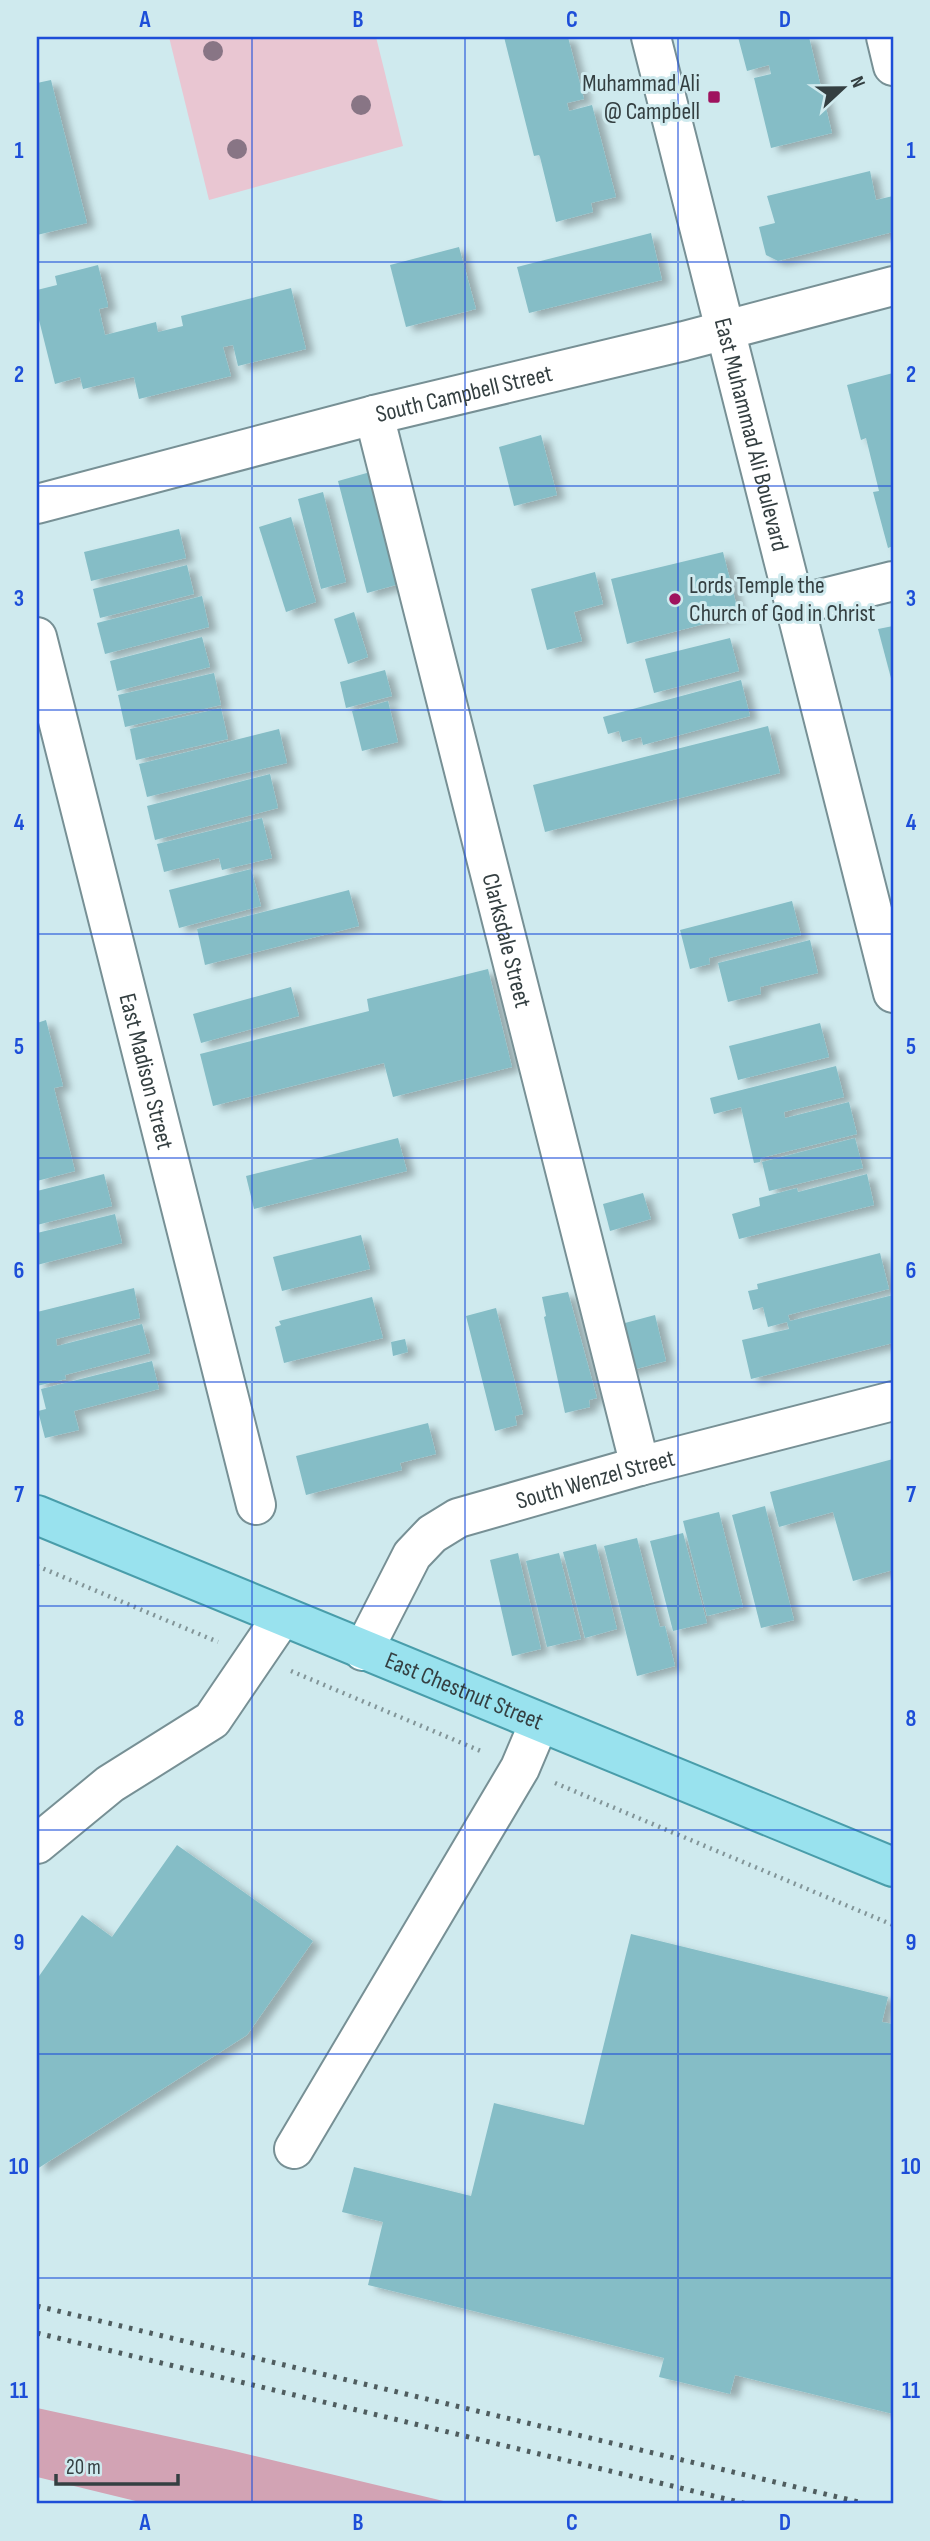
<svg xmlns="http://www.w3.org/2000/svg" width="930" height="2541" font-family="'Sofia Sans Condensed',sans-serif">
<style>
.green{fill:#e9c6d2}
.water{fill:#d2a3b4}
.building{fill:#85bdc6;filter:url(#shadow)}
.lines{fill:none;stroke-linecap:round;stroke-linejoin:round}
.minor-casing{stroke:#779095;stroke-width:42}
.major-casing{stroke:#499daa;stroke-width:42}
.path{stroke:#829598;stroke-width:4.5;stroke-dasharray:2 5;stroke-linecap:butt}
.minor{stroke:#fff;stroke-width:38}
.major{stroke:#99e2ee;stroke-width:38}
.rail{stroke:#4f5d5f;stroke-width:5;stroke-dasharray:3.5 7;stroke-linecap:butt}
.tree{fill:#887585}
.grid{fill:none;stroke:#1d4ed8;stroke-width:2;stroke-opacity:0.55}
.poi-dot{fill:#9f135e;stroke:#cfeaee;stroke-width:2.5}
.labels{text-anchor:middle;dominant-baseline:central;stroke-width:6;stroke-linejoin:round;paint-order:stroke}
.poi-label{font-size:24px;fill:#343f41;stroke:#cfeaee;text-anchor:end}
.street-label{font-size:24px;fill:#343f41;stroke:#cfeaee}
.neatline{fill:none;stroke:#1d4ed8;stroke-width:2.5}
.grid-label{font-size:23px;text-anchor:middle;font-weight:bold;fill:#1d4ed8}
</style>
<defs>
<filter id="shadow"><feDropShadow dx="8" dy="4.5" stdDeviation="3.5" flood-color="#0004"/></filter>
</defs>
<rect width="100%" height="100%" fill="#cfeaee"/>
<!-- green -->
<polygon class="green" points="169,37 376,37 403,146 209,200"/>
<!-- water -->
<polygon class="water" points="37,2408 230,2450 456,2504 148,2504 37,2477"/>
<!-- building -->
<g class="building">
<polygon points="504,37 568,37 584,99 567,103 569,111 592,105 616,197 591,203 593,212 556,222 540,157 539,155 534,156"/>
<polygon points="738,37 809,37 832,133 771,148 754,78 771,74 769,65 747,71"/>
<polygon points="51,80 87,223 37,235 37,83"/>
<polygon points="870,171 876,200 893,196 893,232 778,261 766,255 759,227 775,223 767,196"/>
<polygon points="651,233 662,280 529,313 517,267"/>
<polygon points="459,247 476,309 406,327 390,265"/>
<polygon points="98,265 108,305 108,307 99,309 105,335 156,322 158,332 183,326 181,316 291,288 306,349 238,366 233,345 223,347 231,376 139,399 134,377 83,389 80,377 55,384 37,312 37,290 57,285 55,276"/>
<polygon points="893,373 893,546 888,548 873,492 879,491 866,438 861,440 847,385"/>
<polygon points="541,435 557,495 514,506 499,447"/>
<polygon points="374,471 403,583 367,593 338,481"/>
<polygon points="323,492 346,582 321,589 298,499"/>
<polygon points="291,517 316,602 286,612 259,527"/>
<polygon points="179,529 186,558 91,581 84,552"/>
<polygon points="723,552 739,615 627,644 611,579"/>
<polygon points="187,565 194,594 100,618 93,589"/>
<polygon points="595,572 603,604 574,612 582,641 547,650 531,589"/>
<polygon points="202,596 209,627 105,654 97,623"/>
<polygon points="354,612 368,657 348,664 334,619"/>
<polygon points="893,626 893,682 892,682 878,629"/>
<polygon points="202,637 210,667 117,691 110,661"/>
<polygon points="730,638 739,671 654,693 645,659"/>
<polygon points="385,670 392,696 346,708 340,682"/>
<polygon points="214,673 221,705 125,727 118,695"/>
<polygon points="741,680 750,716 643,745 641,737 622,742 619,731 608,734 603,717"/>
<polygon points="388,701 398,742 362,751 352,711"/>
<polygon points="221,708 228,739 136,760 130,729"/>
<polygon points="768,726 780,773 545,832 533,785"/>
<polygon points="279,729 287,763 147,797 139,764"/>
<polygon points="270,774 278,808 155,840 147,806"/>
<polygon points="262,818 272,858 222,870 219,858 164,872 157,844"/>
<polygon points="251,869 261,906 179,928 169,890"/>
<polygon points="349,890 359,926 205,965 197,929"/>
<polygon points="792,901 801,935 709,958 710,964 690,969 680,930"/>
<polygon points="810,940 818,973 760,987 761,994 728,1002 718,963"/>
<polygon points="488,969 512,1067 393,1097 384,1063 213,1106 200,1054 369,1011 367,999"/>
<polygon points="291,987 299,1016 201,1043 193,1014"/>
<polygon points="46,1020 63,1086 54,1088 75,1171 37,1181 37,1023"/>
<polygon points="820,1023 829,1057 738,1080 729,1046"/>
<polygon points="836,1066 844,1097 784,1112 785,1118 849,1102 857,1134 761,1158 760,1162 754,1163 741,1107 714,1114 710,1098"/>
<polygon points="398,1138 407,1171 254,1209 246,1176"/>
<polygon points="855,1138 863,1168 769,1191 762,1162"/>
<polygon points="104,1174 112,1206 37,1225 37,1191"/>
<polygon points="867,1174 874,1205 739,1239 732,1214 760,1206 759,1198 797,1188 798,1192"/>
<polygon points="643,1193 651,1219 610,1231 603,1204"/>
<polygon points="115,1214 122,1243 37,1265 37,1233"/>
<polygon points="361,1235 370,1269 282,1291 273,1257"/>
<polygon points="880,1253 889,1289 788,1315 790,1321 893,1295 893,1343 751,1379 742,1340 789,1329 787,1322 768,1327 763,1307 753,1310 748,1291 758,1289 757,1284"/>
<polygon points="134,1288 140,1318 56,1339 57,1346 142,1324 150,1353 65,1375 66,1379 37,1386 37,1312"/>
<polygon points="568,1292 597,1398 589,1400 590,1407 565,1413 544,1317 546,1316 542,1297"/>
<polygon points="372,1297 383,1338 284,1363 275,1327 281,1325 279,1321"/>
<polygon points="496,1308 523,1414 515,1416 517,1425 495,1431 466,1316"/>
<polygon points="655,1315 666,1361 621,1373 610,1327"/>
<polygon points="405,1339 408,1352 393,1356 391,1342"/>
<polygon points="152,1361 159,1389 74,1411 79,1430 45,1438 38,1411 46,1409 41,1389"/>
<polygon points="428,1423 436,1454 400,1463 402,1470 306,1495 296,1456"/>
<polygon points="893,1459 893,1570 853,1581 833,1512 779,1527 770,1492"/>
<polygon points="765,1506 794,1620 761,1628 732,1515"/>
<polygon points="719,1512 743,1607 707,1616 683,1521"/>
<polygon points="683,1533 707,1623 673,1631 650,1541"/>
<polygon points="637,1538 660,1627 665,1626 675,1666 637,1676 604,1546"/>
<polygon points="596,1544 617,1629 585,1638 563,1552"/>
<polygon points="518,1553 541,1649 512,1656 490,1560"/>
<polygon points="559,1553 581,1639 547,1647 526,1561"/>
<polygon points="177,1845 313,1941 247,2035 37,2169 37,1979 82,1915 112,1937"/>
<polygon points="631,1934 888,1997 882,2022 893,2024 893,2414 735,2375 730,2394 659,2377 664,2358 368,2285 383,2222 342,2212 354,2167 471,2196 494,2103 584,2125"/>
</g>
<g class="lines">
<defs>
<g id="minor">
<path id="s1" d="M 651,37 L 893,993"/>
<polyline points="886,37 893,66"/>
<path id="s2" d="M 374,415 L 640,1466"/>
<path id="s3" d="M 37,504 L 374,415 L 684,341 L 893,286"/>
<polyline points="796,605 893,581"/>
<path id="s4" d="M 37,637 L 256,1505"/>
<path id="s5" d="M 363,1651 L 412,1555 L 432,1534 L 458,1518 L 640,1466 L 893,1401"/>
<polyline points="37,1844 110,1784 212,1720 282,1617"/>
<polyline points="294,2149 520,1768 539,1723"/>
</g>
<g id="major">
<path id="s6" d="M 37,1515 L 893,1867"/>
</g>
</defs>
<!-- minor casing -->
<use href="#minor" class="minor-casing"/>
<!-- major casing -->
<use href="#major" class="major-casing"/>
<!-- path -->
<g class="path">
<polyline points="37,1566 218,1642"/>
<polyline points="291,1671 483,1752"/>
<polyline points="555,1783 893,1925"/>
</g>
<!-- minor -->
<use href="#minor" class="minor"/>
<!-- major -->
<use href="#major" class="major"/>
<!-- rail -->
<g class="rail">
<polyline points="37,2306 867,2504"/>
<polyline points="37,2333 747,2504"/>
</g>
</g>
<!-- trees -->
<g class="tree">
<circle cx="213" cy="51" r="10"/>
<circle cx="361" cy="105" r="10"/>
<circle cx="237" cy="149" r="10"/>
</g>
<!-- grid -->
<path class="grid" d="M 252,37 L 252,2504M 465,37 L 465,2504M 678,37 L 678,2504M 37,262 L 893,262M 37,486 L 893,486M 37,710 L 893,710M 37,934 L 893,934M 37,1158 L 893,1158M 37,1382 L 893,1382M 37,1606 L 893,1606M 37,1830 L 893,1830M 37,2054 L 893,2054M 37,2278 L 893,2278"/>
<!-- markers -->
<g class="poi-dot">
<rect x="707" y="90" width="14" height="14" rx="3.5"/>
<circle cx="675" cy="599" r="7"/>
</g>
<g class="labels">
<!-- poi labels -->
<g class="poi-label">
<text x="700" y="83">Muhammad Ali<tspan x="700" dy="28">@ Campbell</tspan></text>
<text x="689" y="585" text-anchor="start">Lords Temple the<tspan x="689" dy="28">Church of God in Christ</tspan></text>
</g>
<!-- street labels -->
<g class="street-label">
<text stroke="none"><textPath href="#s3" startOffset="441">South Campbell Street</textPath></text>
<text stroke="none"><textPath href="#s1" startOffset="410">East Muhammad Ali Boulevard</textPath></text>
<text stroke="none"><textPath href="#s2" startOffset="542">Clarksdale Street</textPath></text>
<text stroke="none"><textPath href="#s4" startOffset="448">East Madison Street</textPath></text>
<text stroke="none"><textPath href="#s5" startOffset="310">South Wenzel Street</textPath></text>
<text stroke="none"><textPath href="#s6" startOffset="462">East Chestnut Street</textPath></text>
</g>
</g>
<!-- border -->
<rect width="930" height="2541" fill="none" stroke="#cfeaee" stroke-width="77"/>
<!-- north arrow -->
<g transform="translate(843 88) rotate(68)" stroke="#cfeaee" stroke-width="5" paint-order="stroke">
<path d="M0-5L12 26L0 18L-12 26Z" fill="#343f41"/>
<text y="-10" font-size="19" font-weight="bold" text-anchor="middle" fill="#343f41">N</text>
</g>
<!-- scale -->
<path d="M56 2474v10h122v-10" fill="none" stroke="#343f41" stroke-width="3.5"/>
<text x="66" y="2474" font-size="21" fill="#343f41" stroke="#cfeaee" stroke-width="5" paint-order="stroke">20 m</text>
<rect x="38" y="38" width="854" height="2464" class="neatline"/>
<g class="grid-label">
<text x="145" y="27">A</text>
<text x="358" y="27">B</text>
<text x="572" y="27">C</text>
<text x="785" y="27">D</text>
<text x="19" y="158">1</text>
<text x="911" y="158">1</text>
<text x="19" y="382">2</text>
<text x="911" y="382">2</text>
<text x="19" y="606">3</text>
<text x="911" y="606">3</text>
<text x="19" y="830">4</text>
<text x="911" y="830">4</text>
<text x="19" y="1054">5</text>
<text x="911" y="1054">5</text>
<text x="19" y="1278">6</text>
<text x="911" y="1278">6</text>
<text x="19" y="1502">7</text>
<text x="911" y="1502">7</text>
<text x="19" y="1726">8</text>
<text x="911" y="1726">8</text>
<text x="19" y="1950">9</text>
<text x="911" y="1950">9</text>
<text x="19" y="2174">10</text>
<text x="911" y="2174">10</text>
<text x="19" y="2398">11</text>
<text x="911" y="2398">11</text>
<text x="145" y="2530">A</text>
<text x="358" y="2530">B</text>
<text x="572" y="2530">C</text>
<text x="785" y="2530">D</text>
</g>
</svg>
